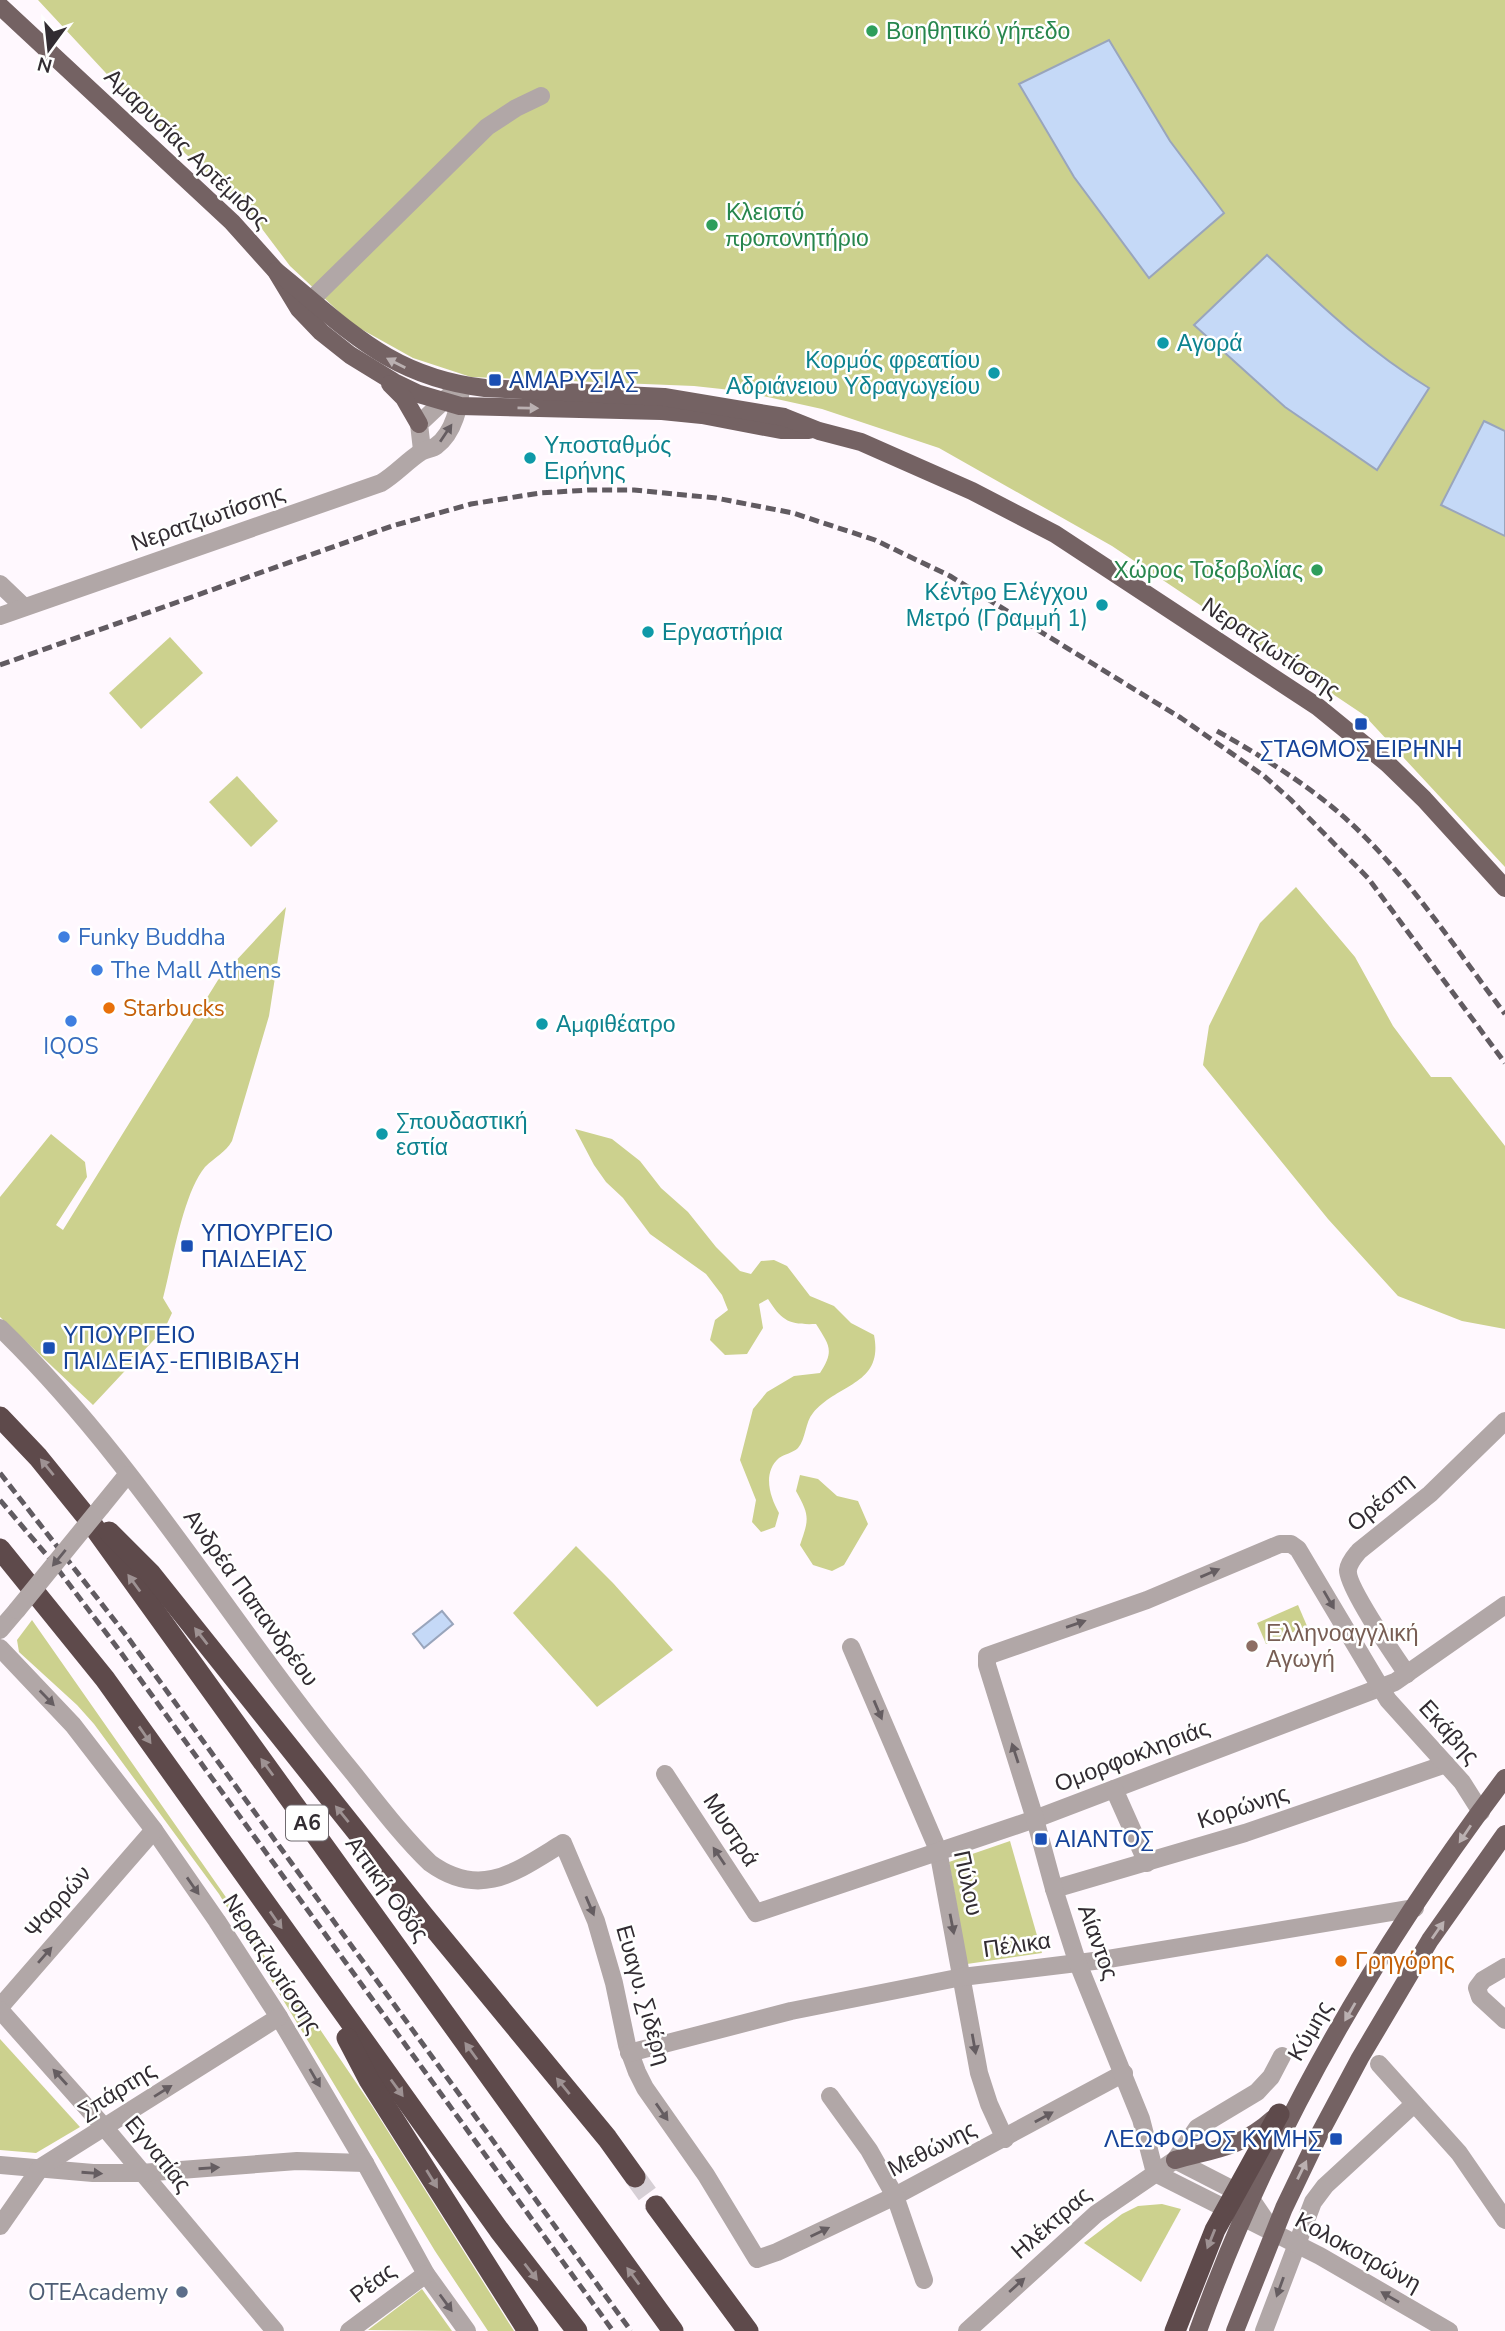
<svg xmlns="http://www.w3.org/2000/svg" width="1505" height="2331" font-family="'Nunito Sans',sans-serif">
<style>
.green{fill:#ccd18e}
.water{fill:#c5d9f7;stroke:#99a5bc;stroke-width:2}
.lines{fill:none;stroke-linecap:round;stroke-linejoin:round}
.highway-tunnel{stroke:#d6cfd5;stroke-width:21;stroke-dasharray:21 10;stroke-linecap:butt}
.minor{stroke:#b1a7a7;stroke-width:18}
.major{stroke:#746263;stroke-width:18}
.highway{stroke:#5e4a4b;stroke-width:21}
.rail{stroke:#615b61;stroke-width:5;stroke-dasharray:10 5;stroke-linecap:butt}
.minor-bridge{stroke:#b1a7a7;stroke-width:18}
.oneway{fill:#bab0b1}
.oneway2{fill:#655d61}
.oneway3{fill:#9e9293}
.leisure-dot{fill:#2e9e5b;stroke:#fff;stroke-width:2.5}
.culture-dot{fill:#0f9aa8;stroke:#fff;stroke-width:2.5}
.transit-dot{fill:#1a4fb4;stroke:#fff;stroke-width:2.5}
.shop-dot{fill:#3f7fe0;stroke:#fff;stroke-width:2.5}
.food-dot{fill:#e8710a;stroke:#fff;stroke-width:2.5}
.education-dot{fill:#8d6e63;stroke:#fff;stroke-width:2.5}
.service-dot{fill:#5c6f8a;stroke:#fff;stroke-width:2.5}
.labels{text-anchor:middle;dominant-baseline:central;stroke-width:5;stroke-linejoin:round;paint-order:stroke}
.shield{fill:#fff;stroke:#706b70;stroke-width:2}
.shield-label{font-size:21px;font-weight:bold;fill:#322c32}
.leisure-label{font-size:23px;fill:#27864d;stroke:#fff;text-anchor:start}
.street-label{font-size:23px;fill:#322c32;stroke:#fff}
.culture-label{font-size:23px;fill:#0d838f;stroke:#fff;text-anchor:start}
.transit-label{font-size:23px;fill:#164399;stroke:#fff;text-anchor:start}
.shop-label{font-size:23px;fill:#366cbe;stroke:#fff;text-anchor:start}
.food-label{font-size:23px;fill:#c56008;stroke:#fff;text-anchor:start}
.education-label{font-size:23px;fill:#785e54;stroke:#fff;text-anchor:start}
.service-label{font-size:23px;fill:#4e5e75;stroke:#fff;text-anchor:end}
</style>
<rect width="100%" height="100%" fill="#fff8fe"/>
<!-- green -->
<g class="green">
<polygon points="38,0 1505,0 1505,867 1364,715 1112,546 939,448 822,409 740,391 694,386 471,377 413,358 352,324 290,266 247,209 157,128"/>
<polygon points="170,637 203,673 141,729 109,693"/>
<polygon points="237,776 278,821 251,847 209,802"/>
<polygon points="1296,887 1355,957 1393,1026 1431,1077 1451,1077 1505,1146 1505,1329 1462,1321 1398,1296 1328,1219 1203,1065 1209,1026 1260,923"/>
<path d="M 286,907 L 269,1016 L 232,1141 C 225,1153 215,1157 205,1167 C 183,1193 172,1264 163,1298 L 172,1313 L 165,1328 L 93,1405 L 0,1317 L 0,1197 L 51,1134 L 85,1162 L 87,1177 L 56,1225 L 63,1230 L 218,980 Z"/>
<path d="M 575,1129 L 612,1139 L 640,1161 L 661,1188 L 688,1212 L 716,1247 L 740,1271 L 751,1274 L 761,1261 L 774,1260 L 787,1266 L 810,1296 L 834,1306 L 851,1323 L 874,1335 C 884,1385 838,1383 813,1413 C 805,1422 806,1439 798,1448 C 793,1453 784,1454 779,1458 C 762,1473 770,1497 779,1513 L 775,1527 L 761,1532 L 752,1522 L 756,1500 L 740,1460 L 753,1409 L 767,1392 L 794,1376 L 820,1373 C 835,1350 829,1345 816,1324 C 789,1325 782,1321 768,1299 L 759,1304 L 763,1328 L 747,1354 L 725,1355 L 710,1340 L 715,1320 L 728,1310 L 722,1295 L 706,1274 L 650,1234 L 623,1198 L 606,1182 L 594,1165 Z"/>
<path d="M 800,1475 L 818,1479 L 837,1496 L 858,1501 L 868,1524 L 844,1565 L 832,1571 L 813,1565 L 800,1545 C 809,1519 810,1516 796,1491 Z"/>
<polygon points="576,1546 613,1583 673,1650 597,1707 513,1613"/>
<polygon points="1298,1605 1307,1626 1266,1644 1257,1623"/>
<polygon points="32,1620 237,1913 291,1997 296,1994 372,2106 514,2331 488,2331 435,2251 219,1894 94,1724 77,1705 19,1652 17,1640"/>
<polygon points="1010,1841 1042,1953 967,1964 949,1862"/>
<polygon points="0,2039 80,2127 36,2153 0,2150"/>
<polygon points="1162,2204 1181,2209 1141,2282 1084,2243 1122,2214 1138,2206"/>
<polygon points="422,2289 452,2331 368,2330"/>
</g>
<!-- water -->
<g class="water">
<polygon points="1109,40 1170,141 1224,213 1149,278 1074,177 1019,84"/>
<path d="M 1267,255 C 1318,303 1368,351 1429,388 L 1377,470 L 1285,407 L 1194,325 Z"/>
<polygon points="1484,421 1505,431 1505,536 1441,505"/>
<polygon points="442,1611 453,1624 424,1648 413,1634"/>
</g>
<g class="lines">
<!-- highway-tunnel -->
<polyline class="highway-tunnel" points="635,2177 656,2206"/>
<!-- minor -->
<g class="minor">
<polyline points="311,300 487,127 516,108 541,96"/>
<polyline points="422,450 419,424 453,392"/>
<polyline points="0,584 24,607"/>
<path d="M 0,616 L 381,483 C 396,474 407,461 421,452 C 425,449 432,449 436,446 C 454,433 460,405 461,385"/>
<path d="M 0,1328 C 137,1461 233,1628 354,1774 C 378,1804 402,1836 430,1863 C 481,1900 517,1871 563,1843 L 596,1921 L 614,1983 L 627,2045 L 637,2072 L 645,2088 L 706,2175 L 757,2259 L 777,2252 L 895,2196 L 1124,2073"/>
<polyline points="101,1507 127,1475"/>
<polyline points="0,1630 17,1610"/>
<polyline points="851,1647 938,1850 979,2073 989,2104 1005,2139"/>
<polyline points="0,1648 73,1725 154,1830 217,1921 279,2017 365,2163 426,2274 467,2331"/>
<path d="M 1407,1674 C 1396,1658 1346,1586 1348,1570 C 1349,1562 1355,1556 1359,1551 L 1430,1494 L 1505,1421"/>
<polyline points="665,1774 756,1913 1035,1819 1395,1682 1505,1605"/>
<polyline points="1114,1789 1147,1863"/>
<polyline points="1054,1889 1245,1833 1446,1764"/>
<polyline points="1505,1967 1483,1980 1477,1988 1480,1997 1505,2020"/>
<polyline points="0,2007 154,1830"/>
<polyline points="0,2010 105,2128 275,2331"/>
<polyline points="629,2053 791,2011 962,1977 1102,1960 1415,1908"/>
<polyline points="1379,2064 1459,2153 1505,2220"/>
<polyline points="830,2096 869,2150 895,2196 924,2280"/>
<polyline points="1175,2160 1251,2199 1272,2230"/>
<polyline points="0,2165 93,2173 141,2173 297,2161 365,2163"/>
<polyline points="0,2226 41,2167 279,2017"/>
<polyline points="349,2331 426,2274"/>
<polyline points="967,2331 1096,2214 1175,2160 1197,2128 1257,2092 1271,2077 1282,2056"/>
<polyline points="1264,2331 1313,2202 1325,2186 1414,2104"/>
<polyline points="1449,2331 1320,2256 1155,2173 1141,2119 1077,1961 1054,1889 1035,1819 987,1665 987,1656 1147,1600 1280,1544 1291,1544 1298,1549 1388,1700 1462,1782 1481,1812"/>
</g>
<!-- major -->
<g class="major">
<polyline points="0,6 232,222 276,271 299,309 321,332 350,355 394,382 419,394 460,406 662,411 702,415 781,430 809,430"/>
<path d="M 276,271 C 347,328 389,377 485,388 L 664,397 L 784,417 L 819,431 L 861,442 L 972,491 L 1055,534 L 1318,707 L 1388,764 L 1424,799 L 1505,888"/>
<polyline points="390,384 404,398 419,424"/>
<path d="M 1175,2160 C 1214,2149 1241,2148 1273,2119"/>
<path d="M 1198,2331 C 1269,2132 1377,1947 1505,1778"/>
<polyline points="1235,2331 1284,2208 1320,2133 1360,2058 1430,1940 1505,1834"/>
</g>
<!-- highway -->
<g class="highway">
<polyline points="0,1417 38,1457 89,1520 673,2331"/>
<polyline points="109,1532 151,1574 424,1916 607,2138 635,2177"/>
<polyline points="0,1549 105,1679 499,2230 577,2331"/>
<polyline points="347,2038 369,2080 528,2331"/>
<polyline points="656,2206 748,2331"/>
<polyline points="1175,2331 1215,2230 1279,2114"/>
</g>
<!-- rail -->
<g class="rail">
<polyline points="0,665 392,526 471,504 540,493 589,490 634,490 716,498 793,513 875,540 950,576 1181,718 1264,776 1290,799 1368,878 1505,1063"/>
<path d="M 1217,731 C 1270,761 1323,794 1365,837 C 1418,890 1460,955 1505,1014"/>
<polyline points="0,1473 129,1639 631,2331"/>
<polyline points="0,1500 50,1559 119,1650 613,2331"/>
</g>
<!-- minor-bridge -->
<polyline class="minor-bridge" points="17,1610 101,1507"/>
</g>
<!-- one-way arrows -->
<defs><path id="oneway-solid" d="M-6-.8H1V-3.2L6.5 0L1 3.2V.8H-6Z" transform="scale(1.75)"/></defs>
<g class="oneway">
<use href="#oneway-solid" transform="translate(396 363) rotate(-153)"/>
<use href="#oneway-solid" transform="translate(528 408) rotate(1)"/>
<use href="#oneway-solid" transform="translate(1465 1834) rotate(124)"/>
<use href="#oneway-solid" transform="translate(1438 1930) rotate(-55)"/>
<use href="#oneway-solid" transform="translate(1350 2012) rotate(120)"/>
<use href="#oneway-solid" transform="translate(1302 2170) rotate(-64)"/>
</g>
<g class="oneway2">
<use href="#oneway-solid" transform="translate(446 433) rotate(-56)"/>
<use href="#oneway-solid" transform="translate(59 1558) rotate(129)"/>
<use href="#oneway-solid" transform="translate(1210 1573) rotate(-23)"/>
<use href="#oneway-solid" transform="translate(1329 1600) rotate(60)"/>
<use href="#oneway-solid" transform="translate(1076 1624) rotate(-19)"/>
<use href="#oneway-solid" transform="translate(47 1698) rotate(46)"/>
<use href="#oneway-solid" transform="translate(878 1710) rotate(67)"/>
<use href="#oneway-solid" transform="translate(1015 1753) rotate(-108)"/>
<use href="#oneway-solid" transform="translate(719 1856) rotate(-124)"/>
<use href="#oneway-solid" transform="translate(193 1886) rotate(55)"/>
<use href="#oneway-solid" transform="translate(590 1906) rotate(67)"/>
<use href="#oneway-solid" transform="translate(952 1924) rotate(79)"/>
<use href="#oneway-solid" transform="translate(45 1955) rotate(-49)"/>
<use href="#oneway-solid" transform="translate(974 2044) rotate(80)"/>
<use href="#oneway-solid" transform="translate(60 2077) rotate(-132)"/>
<use href="#oneway-solid" transform="translate(315 2078) rotate(60)"/>
<use href="#oneway-solid" transform="translate(163 2091) rotate(-32)"/>
<use href="#oneway-solid" transform="translate(662 2112) rotate(55)"/>
<use href="#oneway-solid" transform="translate(1044 2117) rotate(-29)"/>
<use href="#oneway-solid" transform="translate(209 2168) rotate(-4)"/>
<use href="#oneway-solid" transform="translate(92 2173) rotate(4)"/>
<use href="#oneway-solid" transform="translate(820 2232) rotate(-26)"/>
<use href="#oneway-solid" transform="translate(1017 2285) rotate(-42)"/>
<use href="#oneway-solid" transform="translate(1280 2287) rotate(110)"/>
<use href="#oneway-solid" transform="translate(1390 2297) rotate(-150)"/>
<use href="#oneway-solid" transform="translate(446 2303) rotate(54)"/>
</g>
<g class="oneway3">
<use href="#oneway-solid" transform="translate(47 1467) rotate(-129)"/>
<use href="#oneway-solid" transform="translate(134 1583) rotate(-126)"/>
<use href="#oneway-solid" transform="translate(201 1636) rotate(-128)"/>
<use href="#oneway-solid" transform="translate(145 1735) rotate(55)"/>
<use href="#oneway-solid" transform="translate(267 1767) rotate(-126)"/>
<use href="#oneway-solid" transform="translate(342 1814) rotate(-129)"/>
<use href="#oneway-solid" transform="translate(276 1920) rotate(55)"/>
<use href="#oneway-solid" transform="translate(471 2051) rotate(-126)"/>
<use href="#oneway-solid" transform="translate(563 2086) rotate(-129)"/>
<use href="#oneway-solid" transform="translate(397 2088) rotate(54)"/>
<use href="#oneway-solid" transform="translate(432 2179) rotate(58)"/>
<use href="#oneway-solid" transform="translate(1211 2239) rotate(112)"/>
<use href="#oneway-solid" transform="translate(531 2272) rotate(52)"/>
<use href="#oneway-solid" transform="translate(633 2276) rotate(-126)"/>
</g>
<!-- markers -->
<g class="leisure-dot">
<circle cx="872" cy="31" r="7"/>
<circle cx="712" cy="225" r="7"/>
<circle cx="1317" cy="570" r="7"/>
</g>
<g class="culture-dot">
<circle cx="1163" cy="343" r="7"/>
<circle cx="994" cy="373" r="7"/>
<circle cx="530" cy="458" r="7"/>
<circle cx="1102" cy="605" r="7"/>
<circle cx="648" cy="632" r="7"/>
<circle cx="542" cy="1024" r="7"/>
<circle cx="382" cy="1134" r="7"/>
</g>
<g class="transit-dot">
<rect x="488" y="373" width="14" height="14" rx="3.5"/>
<rect x="1354" y="717" width="14" height="14" rx="3.5"/>
<rect x="180" y="1239" width="14" height="14" rx="3.5"/>
<rect x="42" y="1341" width="14" height="14" rx="3.5"/>
<rect x="1034" y="1832" width="14" height="14" rx="3.5"/>
<rect x="1329" y="2132" width="14" height="14" rx="3.5"/>
</g>
<g class="shop-dot">
<circle cx="64" cy="937" r="7"/>
<circle cx="97" cy="970" r="7"/>
<circle cx="71" cy="1021" r="7"/>
</g>
<g class="food-dot">
<circle cx="109" cy="1008" r="7"/>
<circle cx="1341" cy="1961" r="7"/>
</g>
<circle class="education-dot" cx="1252" cy="1646" r="7"/>
<circle class="service-dot" cx="182" cy="2292" r="7"/>
<g class="labels">
<!-- shield labels -->
<rect class="shield" x="286" y="1805.5" width="42" height="35" rx="5"/>
<g class="shield-label">
<text x="307" y="1823">Α6</text>
</g>
<!-- leisure labels -->
<g class="leisure-label">
<text x="886" y="31">Βοηθητικό γήπεδο</text>
<text x="726" y="212">Κλειστό<tspan x="726" dy="26">προπονητήριο</tspan></text>
<text x="1303" y="570" text-anchor="end">Χώρος Τοξοβολίας</text>
</g>
<!-- street labels -->
<g class="street-label">
<text transform="translate(187 149) rotate(44)">Αμαρυσίας Αρτέμιδος</text>
<text transform="translate(208 518) rotate(-19)">Νερατζιωτίσσης</text>
<text transform="translate(1271 648) rotate(34)">Νερατζιωτίσσης</text>
<text transform="translate(1380 1502) rotate(-40)">Ορέστη</text>
<text transform="translate(251 1598) rotate(54)">Ανδρέα Παπανδρέου</text>
<text transform="translate(1449 1732) rotate(48)">Εκάβης</text>
<text transform="translate(1132 1756) rotate(-21)">Ομορφοκλησιάς</text>
<text transform="translate(1243 1807) rotate(-18)">Κορώνης</text>
<text transform="translate(731 1830) rotate(57)">Μυστρά</text>
<text transform="translate(968 1883) rotate(78)">Πύλου</text>
<text transform="translate(387 1889) rotate(54)">Αττική Οδός</text>
<text transform="translate(58 1902) rotate(-49)">Ψαρρών</text>
<text transform="translate(1098 1942) rotate(70)">Αίαντος</text>
<text transform="translate(1017 1945) rotate(-8)">Πέλικα</text>
<text transform="translate(272 1964) rotate(57)">Νερατζιωτίσσης</text>
<text transform="translate(643 1995) rotate(74)">Ευαγυ. Σιδέρη</text>
<text transform="translate(1310 2031) rotate(-60)">Κύμης</text>
<text transform="translate(117 2091) rotate(-32)">Σπάρτης</text>
<text transform="translate(932 2149) rotate(-27)">Μεθώνης</text>
<text transform="translate(158 2154) rotate(51)">Εγνατίας</text>
<text transform="translate(1051 2223) rotate(-41)">Ηλέκτρας</text>
<text transform="translate(1358 2252) rotate(29)">Κολοκοτρώνη</text>
<text transform="translate(373 2283) rotate(-37)">Ρέας</text>
</g>
<!-- culture labels -->
<g class="culture-label">
<text x="1177" y="343">Αγορά</text>
<text x="980" y="360" text-anchor="end">Κορμός φρεατίου<tspan x="980" dy="26">Αδριάνειου Υδραγωγείου</tspan></text>
<text x="544" y="445">Υποσταθμός<tspan x="544" dy="26">Ειρήνης</tspan></text>
<text x="1088" y="592" text-anchor="end">Κέντρο Ελέγχου<tspan x="1088" dy="26">Μετρό (Γραμμή 1)</tspan></text>
<text x="662" y="632">Εργαστήρια</text>
<text x="556" y="1024">Αμφιθέατρο</text>
<text x="396" y="1121">Σπουδαστική<tspan x="396" dy="26">εστία</tspan></text>
</g>
<!-- transit labels -->
<g class="transit-label">
<text x="509" y="380">ΑΜΑΡΥΣΙΑΣ</text>
<text x="1361" y="749" text-anchor="middle">ΣΤΑΘΜΟΣ ΕΙΡΗΝΗ</text>
<text x="201" y="1233">ΥΠΟΥΡΓΕΙΟ<tspan x="201" dy="26">ΠΑΙΔΕΙΑΣ</tspan></text>
<text x="63" y="1335">ΥΠΟΥΡΓΕΙΟ<tspan x="63" dy="26">ΠΑΙΔΕΙΑΣ-ΕΠΙΒΙΒΑΣΗ</tspan></text>
<text x="1055" y="1839">ΑΙΑΝΤΟΣ</text>
<text x="1322" y="2139" text-anchor="end">ΛΕΩΦΟΡΟΣ ΚΥΜΗΣ</text>
</g>
<!-- shop labels -->
<g class="shop-label">
<text x="78" y="937">Funky Buddha</text>
<text x="111" y="970">The Mall Athens</text>
<text x="71" y="1046" text-anchor="middle">IQOS</text>
</g>
<!-- food labels -->
<g class="food-label">
<text x="123" y="1008">Starbucks</text>
<text x="1355" y="1961">Γρηγόρης</text>
</g>
<!-- education labels -->
<g class="education-label">
<text x="1266" y="1633">Ελληνοαγγλική<tspan x="1266" dy="26">Αγωγή</tspan></text>
</g>
<!-- service labels -->
<g class="service-label">
<text x="168" y="2292">OTEAcademy</text>
</g>
</g>
<!-- north arrow -->
<g transform="translate(49 49) rotate(195)" stroke="#ffffff" stroke-width="5" paint-order="stroke">
<path d="M0-5L12 26L0 18L-12 26Z" fill="#322c32"/>
<text y="-10" font-size="19" font-weight="bold" text-anchor="middle" fill="#322c32">N</text>
</g>
</svg>
